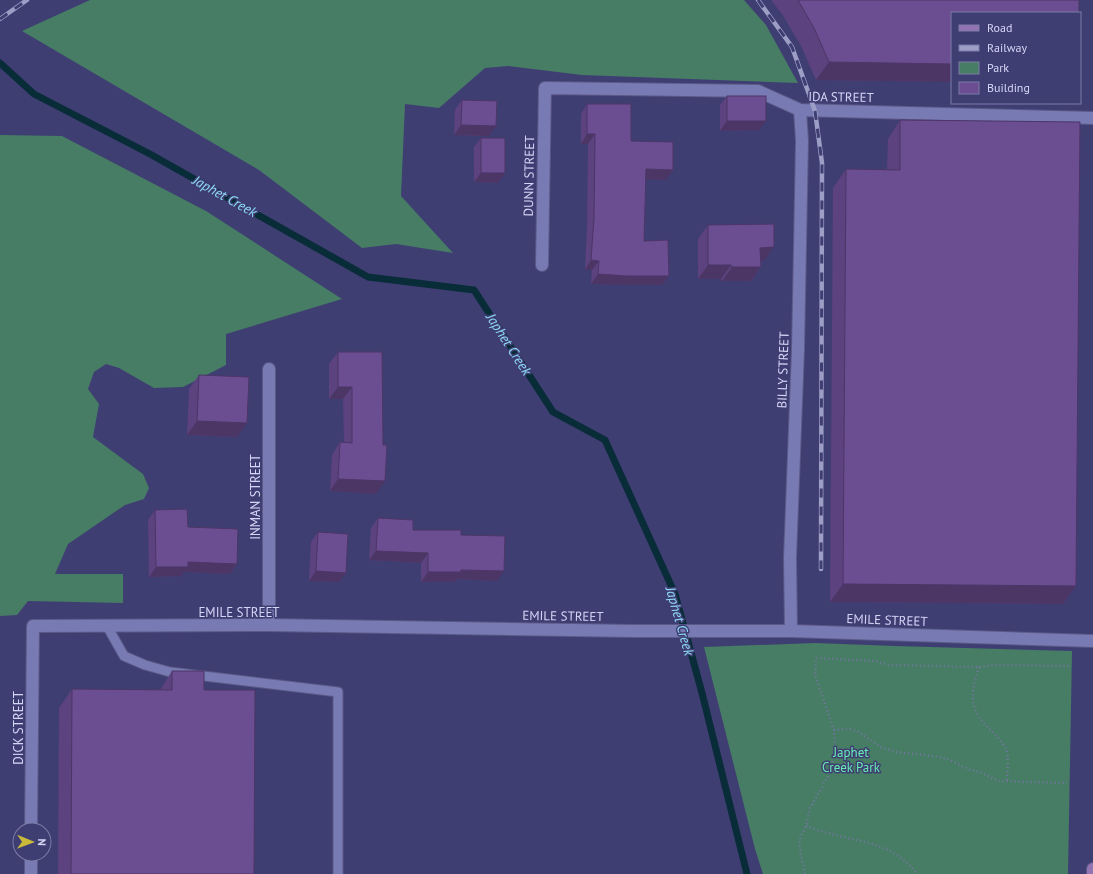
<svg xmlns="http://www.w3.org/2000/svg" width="1093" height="874" font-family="'PT Sans',sans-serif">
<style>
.green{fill:#467d64}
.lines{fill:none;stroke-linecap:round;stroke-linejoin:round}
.stream{stroke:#092d38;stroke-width:7}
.lane-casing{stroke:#5b5986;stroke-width:11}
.street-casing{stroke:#5b5986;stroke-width:14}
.secondary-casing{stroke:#5b5986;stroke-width:14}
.path{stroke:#7676a3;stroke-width:2.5;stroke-dasharray:1 3;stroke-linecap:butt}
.lane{stroke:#787ab4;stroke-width:9}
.street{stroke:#787ab4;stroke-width:12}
.secondary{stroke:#9374b2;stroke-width:12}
.rail-casing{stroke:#9d9ec5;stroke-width:4.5}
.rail{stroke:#3f3e73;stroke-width:3;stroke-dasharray:9;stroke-linecap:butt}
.wall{fill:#5c427e}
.shaded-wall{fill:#4b3666}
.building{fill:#6b4d92;stroke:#4b3666}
.labels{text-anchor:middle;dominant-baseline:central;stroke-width:3;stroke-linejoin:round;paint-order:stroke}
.street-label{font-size:13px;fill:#d4d6f6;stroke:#3f3e73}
.park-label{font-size:13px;fill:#68ecb3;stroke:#3f3e73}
.water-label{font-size:14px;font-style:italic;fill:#8edbf7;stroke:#3f3e73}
</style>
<rect width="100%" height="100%" fill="#3f3e73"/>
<!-- green -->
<g class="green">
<polygon points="90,0 744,0 766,25 798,83 582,75 508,66 485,68 439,108 405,104 401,196 453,253 396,244 362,248 259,170 22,31"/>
<polygon points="0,135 62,136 206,211 342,299 226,334 226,365 183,387 154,388 119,368 106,364 94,372 88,389 99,404 93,437 143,474 149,488 144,499 125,505 68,544 55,574 123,574 123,603 28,601 17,615 0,616"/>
<polygon points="815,643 895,646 1072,651 1068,874 763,874 755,849 704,647"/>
</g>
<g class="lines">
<!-- stream -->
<polyline class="stream" points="0,63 34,94 150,154 368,277 474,290 553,412 605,440 675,594 702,693 747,874"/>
<defs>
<polyline id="lane" points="107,626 124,656 145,665 170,672 338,692 338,874"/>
<g id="street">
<polyline points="542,265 545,88 758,91 800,110 1093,118"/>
<polyline points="269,625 269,369"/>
<polyline points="791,631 790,558 798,350 802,141 800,110"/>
<polyline points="31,830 33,626 269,625 632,631 791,631 1093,641"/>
<polyline points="31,874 31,854"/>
</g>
<polyline id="secondary" points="1093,874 1093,869"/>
</defs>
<!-- lane casing -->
<use href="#lane" class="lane-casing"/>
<!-- street casing -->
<use href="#street" class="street-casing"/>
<!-- secondary casing -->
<use href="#secondary" class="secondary-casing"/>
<!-- path -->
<g class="path">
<path d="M 979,667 C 976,678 972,688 973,700 C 975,722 995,730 1005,747 C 1010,756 1007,771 1007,781"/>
<polyline points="834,730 850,729 857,731 881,747 896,752 934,756 948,759 970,770 980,772 998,781 1067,783"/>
<path d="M 806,826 C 819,831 831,834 844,837 C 874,844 897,848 917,874"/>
<polyline points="805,874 801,855 799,841 806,826 810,808 829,775 834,756 835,747 834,730 815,675 816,658 875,661 888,665 979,667 992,665 1069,666"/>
</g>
<!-- lane -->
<use href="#lane" class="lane"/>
<!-- street -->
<use href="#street" class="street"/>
<!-- secondary -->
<use href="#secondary" class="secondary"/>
<defs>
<g id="rail">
<polyline points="758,0 792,47 815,111 822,163 821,569"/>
<polyline points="0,19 27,0"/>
</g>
</defs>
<!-- rail casing -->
<use href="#rail" class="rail-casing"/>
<!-- rail -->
<use href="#rail" class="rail"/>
</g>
<!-- wall -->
<g class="wall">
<polygon points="771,0 1079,0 952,13 952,82 816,80 801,46 782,14"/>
<polygon points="727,96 759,130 720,131 720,105"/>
<polygon points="462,100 489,136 454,135 455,110"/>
<polygon points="587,104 631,141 673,170 666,180 646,179 644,241 662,285 620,285 591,284 592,270 585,270 587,228 588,144 581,144 581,114"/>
<polygon points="900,120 1063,604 830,602 833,188 846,169 887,170 888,139"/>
<polygon points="481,138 505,173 498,183 474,182 474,147"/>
<polygon points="708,225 764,261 760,262 761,267 751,281 722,281 721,279 698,279 698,239"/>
<polygon points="338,352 382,352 376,494 330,491 332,455 340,442 344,443 343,399 329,399 329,364"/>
<polygon points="199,375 237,437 187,435 189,389"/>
<polygon points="155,510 188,527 237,564 230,574 184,572 181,576 149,577 148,520"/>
<polygon points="378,518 413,530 461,535 497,581 456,579 455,582 421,582 421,563 369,560 371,528"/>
<polygon points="318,532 339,582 309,581 311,542"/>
<polygon points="172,671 204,690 254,874 58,874 59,708 72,689 160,690"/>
</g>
<!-- shaded-wall -->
<g class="shaded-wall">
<polygon points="829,62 952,64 952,82 816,80"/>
<polygon points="727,121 766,121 759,130 720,131"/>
<polygon points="461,125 496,126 489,136 454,135"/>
<polygon points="587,134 595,134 588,144 581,144"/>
<polygon points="646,169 673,170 666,180 639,179"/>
<polygon points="481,173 505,173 498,183 474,182"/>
<polygon points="774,247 764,261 750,262 760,248"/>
<polygon points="591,260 599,261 592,270 585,270"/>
<polygon points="708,265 731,265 721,279 698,279"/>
<polygon points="732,267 761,267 751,281 722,281"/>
<polygon points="598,274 669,276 662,285 620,285 591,284"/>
<polygon points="338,387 352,387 343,399 329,399"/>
<polygon points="197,421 247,423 237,437 187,435"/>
<polygon points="338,479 385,481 376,494 330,491"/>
<polygon points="376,551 428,553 421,563 369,560"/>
<polygon points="188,562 237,564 230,574 184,572 181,576 149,577 156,567"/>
<polygon points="461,570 504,571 497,581 456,579 455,582 421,582 428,572"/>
<polygon points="316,571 346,573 339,582 309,581"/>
<polygon points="843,584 1076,586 1063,604 830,602"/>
</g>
<!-- building -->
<g class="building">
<polygon points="798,0 1079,0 1079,13 952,13 952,64 829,62 814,28"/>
<rect x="727" y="96" width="39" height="25"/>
<polygon points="462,100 497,101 496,126 461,125"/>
<polygon points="587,104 631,104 631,141 673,142 673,170 646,169 644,241 668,240 669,276 627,276 598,274 599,261 591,260 594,218 595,134 587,134"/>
<polygon points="900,120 1080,122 1076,586 843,584 846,169 900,170"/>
<rect x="481" y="138" width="24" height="35"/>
<polygon points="774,224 774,247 760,248 761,267 732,267 731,265 708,265 708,225"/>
<polygon points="338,352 382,352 383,445 387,445 385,481 338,479 340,442 352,443 352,387 338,387"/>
<polygon points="199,375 249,377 247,423 197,421"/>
<polygon points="187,509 188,527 238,529 237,564 188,562 188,567 156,567 155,510"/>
<polygon points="378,518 413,520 413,530 461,530 461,535 505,536 504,571 461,570 461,572 428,572 428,553 376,551"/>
<polygon points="318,532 348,534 346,573 316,571"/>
<polygon points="172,671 204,671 204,690 255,690 254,874 71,874 72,689 172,690"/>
</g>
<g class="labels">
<!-- street labels -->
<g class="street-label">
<text transform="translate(841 97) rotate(1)">IDA STREET</text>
<text transform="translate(529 176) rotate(-89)">DUNN STREET</text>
<text transform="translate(783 370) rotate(-88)">BILLY STREET</text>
<text transform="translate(255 497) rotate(-90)">INMAN STREET</text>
<text x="239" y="612">EMILE STREET</text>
<text transform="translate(563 616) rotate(1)">EMILE STREET</text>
<text transform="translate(887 620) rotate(2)">EMILE STREET</text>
<text transform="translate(18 728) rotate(-90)">DICK STREET</text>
</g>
<!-- park labels -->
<g class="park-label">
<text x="851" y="752">Japhet<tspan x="851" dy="15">Creek Park</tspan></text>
</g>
<!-- water labels -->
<g class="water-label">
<text transform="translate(225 196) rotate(29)">Japhet Creek</text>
<text transform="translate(509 344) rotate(57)">Japhet Creek</text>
<text transform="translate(680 621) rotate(74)">Japhet Creek</text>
</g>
</g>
<!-- legend -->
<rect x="951" y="12" width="130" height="92" fill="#3f3e73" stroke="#7b7ba7"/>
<rect x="959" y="25" width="20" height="6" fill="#9374b2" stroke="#7b7ba7"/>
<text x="987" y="32" font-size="12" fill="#d4d6f6">Road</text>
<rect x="959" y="45" width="20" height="6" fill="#9d9ec5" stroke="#7b7ba7"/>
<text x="987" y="52" font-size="12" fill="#d4d6f6">Railway</text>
<rect x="959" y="62" width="20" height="12" fill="#467d64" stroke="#7b7ba7"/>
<text x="987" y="72" font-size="12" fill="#d4d6f6">Park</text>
<rect x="959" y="82" width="20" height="12" fill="#6b4d92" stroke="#7b7ba7"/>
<text x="987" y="92" font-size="12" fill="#d4d6f6">Building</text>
<!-- north arrow -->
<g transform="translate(32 842) rotate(91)"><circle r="19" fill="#3f3e73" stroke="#7b7ba7"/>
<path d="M0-3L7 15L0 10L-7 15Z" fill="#c9ba3a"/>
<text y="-6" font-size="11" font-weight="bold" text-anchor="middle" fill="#d4d6f6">N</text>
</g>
</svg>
